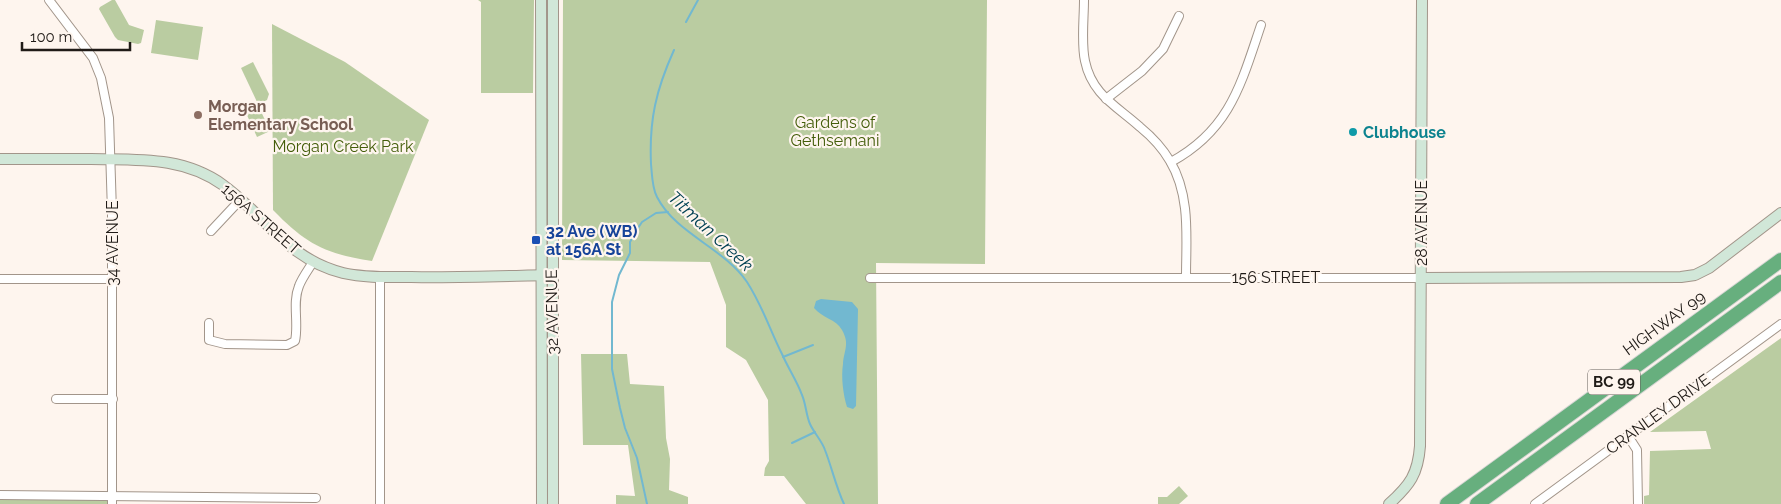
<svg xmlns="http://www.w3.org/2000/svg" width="1781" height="504" font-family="Raleway,sans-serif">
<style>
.green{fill:#bacca1}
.water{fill:#72b8d0}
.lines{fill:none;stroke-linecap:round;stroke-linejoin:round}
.stream{stroke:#72b8d0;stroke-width:2}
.street-casing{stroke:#a2958a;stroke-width:10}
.secondary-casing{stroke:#a2958a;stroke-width:12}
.highway-casing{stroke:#d7d6d5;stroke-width:16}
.street{stroke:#fff;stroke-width:8}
.secondary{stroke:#d1e7d8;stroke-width:10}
.highway{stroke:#67af7e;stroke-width:14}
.education-dot{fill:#8d6e63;stroke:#fef5ee;stroke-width:2}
.culture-dot{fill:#0f9aa8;stroke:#fef5ee;stroke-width:2}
.transit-dot{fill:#1a4fb4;stroke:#fef5ee;stroke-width:2}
.labels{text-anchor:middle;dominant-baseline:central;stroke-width:4.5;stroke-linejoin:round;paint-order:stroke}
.shield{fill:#fef5ee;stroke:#635c58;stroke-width:1}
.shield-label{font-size:15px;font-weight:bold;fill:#201b17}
.education-label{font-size:16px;font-weight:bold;fill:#785e54;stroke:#fef5ee;text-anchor:start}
.park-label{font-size:16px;fill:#435d09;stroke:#fef5ee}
.culture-label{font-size:16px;font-weight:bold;fill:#0d838f;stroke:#fef5ee;text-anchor:start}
.street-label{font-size:16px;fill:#201b17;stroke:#fef5ee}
.transit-label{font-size:16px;font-weight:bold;fill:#164399;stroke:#fef5ee;text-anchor:start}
.water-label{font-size:18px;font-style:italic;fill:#004153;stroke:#fef5ee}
</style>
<rect width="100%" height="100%" fill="#fef5ee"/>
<!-- green -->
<g class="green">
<polygon points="112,0 115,0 129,25 144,30 141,43 138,44 118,40 115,37 99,9 100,7"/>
<polygon points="478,0 534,0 533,93 481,93 481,2"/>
<polygon points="563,0 987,0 985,264 876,263 878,504 806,504 784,476 764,476 765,468 769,461 768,400 746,360 726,347 726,305 710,262 562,260"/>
<polygon points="156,20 203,27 198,60 151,53"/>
<path d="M 272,24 L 345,62 L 429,120 L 372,261 C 325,254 306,244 273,210 Z"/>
<polygon points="253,62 269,94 267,100 258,104 241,68"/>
<polygon points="259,107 270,131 257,137 246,113"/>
<polygon points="1781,338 1781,504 1644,504 1644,496 1649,495 1650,451 1711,449 1706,431 1650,432"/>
<polygon points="581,354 627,354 630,384 664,386 666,438 670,459 669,490 688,497 688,504 616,504 616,495 635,496 628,445 583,445"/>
<polygon points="1179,486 1188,496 1179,504 1158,504 1158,497 1167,497"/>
<polygon points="108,497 108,504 0,504 0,498"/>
</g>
<!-- water -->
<path class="water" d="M 821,299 L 852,302 L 858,309 L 856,406 L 853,409 L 847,407 C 843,394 841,377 843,364 C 844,350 850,344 842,330 C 836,319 822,318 814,308 L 816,301 Z"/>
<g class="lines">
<!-- stream -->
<g class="stream">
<polyline points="686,22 698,0"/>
<path d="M 674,50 C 656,90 649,120 651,164 C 652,174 652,188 657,197 C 676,234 724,248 747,282 C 762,305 770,330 782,354 C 788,368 797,381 802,395 C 806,404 806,415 810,424 C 814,433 822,441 825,450 C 832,468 836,487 844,504"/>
<polyline points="783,357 813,345"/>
<polyline points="792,443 815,432"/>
<polyline points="647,504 637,458 625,428 620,408 612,369 612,302 619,275 630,253 630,242 638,228 642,222 656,213 668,212"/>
</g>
<defs>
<g id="street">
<polyline points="49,0 93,58 101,78 109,118 112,212 112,504"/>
<path d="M 1084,0 C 1084,19 1081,43 1085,61 C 1092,95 1117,106 1140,127 C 1151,136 1163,149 1170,161 C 1191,196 1186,239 1186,277"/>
<polyline points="1106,99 1142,71 1163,49 1179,16"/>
<path d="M 1171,162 C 1230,130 1241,84 1261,25"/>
<polyline points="211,231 241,199"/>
<polyline points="380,277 380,504"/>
<polyline points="870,278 1421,278"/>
<polyline points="0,279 112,279"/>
<path d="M 209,323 L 209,340 L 225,344 L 287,345 L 295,341 C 299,323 292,303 299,286 C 302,278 308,270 313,262"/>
<polyline points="56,399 113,399"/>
<polyline points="1628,436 1637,450 1638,504"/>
<polyline points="0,495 316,498"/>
<polyline points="1535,504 1781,324"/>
</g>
<g id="secondary">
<polyline points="541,0 542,504"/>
<polyline points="553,0 553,504"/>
<path d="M 0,159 C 30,159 61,159 91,159 C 137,160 183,156 223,185 C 266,216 287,259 343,273 C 365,278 389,277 411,277 C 458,278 505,276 552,275"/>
<polyline points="1421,278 1681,277 1695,275 1709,268 1781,213"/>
<path d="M 1389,504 C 1410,485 1418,474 1420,446 L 1422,0"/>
</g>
<g id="highway">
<polyline points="1447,504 1781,260"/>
<polyline points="1477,504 1781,282"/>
</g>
</defs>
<!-- street casing -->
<use href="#street" class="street-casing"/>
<!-- secondary casing -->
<use href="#secondary" class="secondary-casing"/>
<!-- highway casing -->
<use href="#highway" class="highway-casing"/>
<!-- street -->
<use href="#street" class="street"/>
<!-- secondary -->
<use href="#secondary" class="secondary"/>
<!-- highway -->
<use href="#highway" class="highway"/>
</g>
<!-- markers -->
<circle class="education-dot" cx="198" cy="115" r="5"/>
<circle class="culture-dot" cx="1353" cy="132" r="5"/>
<rect class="transit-dot" x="531" y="235" width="10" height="10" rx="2.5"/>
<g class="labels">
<!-- shield labels -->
<rect class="shield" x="1588" y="369.5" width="52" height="25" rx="4"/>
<g class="shield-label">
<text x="1614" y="382">BC 99</text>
</g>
<!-- education labels -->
<g class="education-label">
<text x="208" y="106">Morgan<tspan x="208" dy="18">Elementary School</tspan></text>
</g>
<!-- park labels -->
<g class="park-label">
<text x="835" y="122">Gardens of<tspan x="835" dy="18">Gethsemani</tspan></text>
<text x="343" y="146">Morgan Creek Park</text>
</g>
<!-- culture labels -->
<g class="culture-label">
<text x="1363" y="132">Clubhouse</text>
</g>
<!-- street labels -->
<g class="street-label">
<text transform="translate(261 219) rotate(41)">156A STREET</text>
<text transform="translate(1421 223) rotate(-90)">28 AVENUE</text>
<text transform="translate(112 243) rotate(-90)">34 AVENUE</text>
<text x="1276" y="277">156 STREET</text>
<text transform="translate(552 312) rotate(-91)">32 AVENUE</text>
<text transform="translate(1664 323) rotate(-36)">HIGHWAY 99</text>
<text transform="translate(1658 414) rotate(-36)">CRANLEY DRIVE</text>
</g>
<!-- transit labels -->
<g class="transit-label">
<text x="546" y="231">32 Ave (WB)<tspan x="546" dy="18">at 156A St</tspan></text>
</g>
<!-- water labels -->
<g class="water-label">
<text transform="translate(711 231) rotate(43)">Titman Creek</text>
</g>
</g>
<!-- scale -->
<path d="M22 42v8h108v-8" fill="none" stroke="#201b17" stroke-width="2.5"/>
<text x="30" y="42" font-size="15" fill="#201b17" stroke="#fef5ee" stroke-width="4" paint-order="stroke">100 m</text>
</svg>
